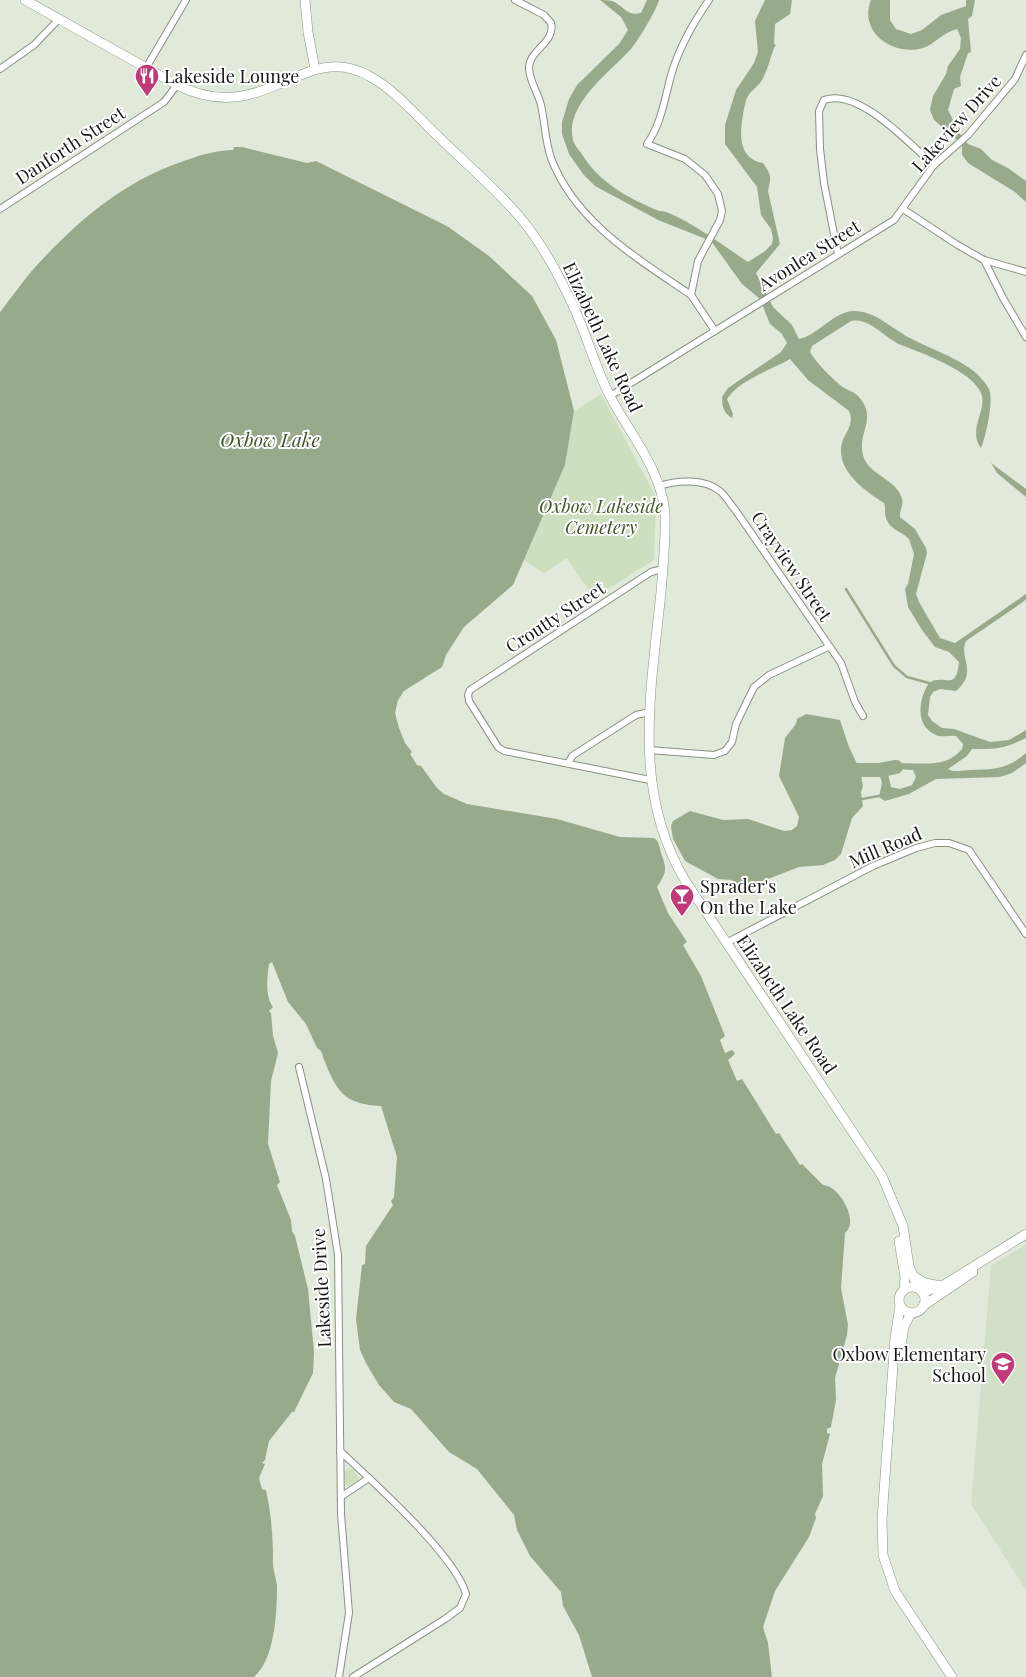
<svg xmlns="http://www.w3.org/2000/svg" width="1026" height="1677" font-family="'Playfair Display',serif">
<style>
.built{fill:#d2dfc9}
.green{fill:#cddfbf}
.water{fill:#99aa8c;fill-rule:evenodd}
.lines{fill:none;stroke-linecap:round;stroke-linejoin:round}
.stream{stroke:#99aa8c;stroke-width:2.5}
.river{stroke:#99aa8c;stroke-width:14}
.street-casing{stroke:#899183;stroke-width:8}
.secondary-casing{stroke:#899183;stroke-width:10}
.street{stroke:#fff;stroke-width:6}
.secondary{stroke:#fff;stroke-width:9}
.labels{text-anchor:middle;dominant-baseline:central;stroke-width:4;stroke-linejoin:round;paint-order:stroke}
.poi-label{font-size:18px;fill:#151813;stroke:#fff;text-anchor:start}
.street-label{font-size:18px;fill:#151813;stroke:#fff}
.park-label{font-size:18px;font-style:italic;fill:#3e5627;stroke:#fff}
.water-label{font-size:19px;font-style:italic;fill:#3e5627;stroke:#fff}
</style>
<rect width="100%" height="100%" fill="#e1e9da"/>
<!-- built -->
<polygon class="built" points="1026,1244 1026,1590 971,1504 991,1266"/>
<!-- green -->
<g class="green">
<polygon points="601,394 656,497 654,560 594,598 567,558 544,573 523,560 565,465 574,411"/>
<polygon points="348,1468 353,1469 359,1479 348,1486 345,1484 344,1474"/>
</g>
<!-- water -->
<g class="water">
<path d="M 600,0 C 603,0 609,0 612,1 C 623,5 627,17 641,13 L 647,0 L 659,0 C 657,9 637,43 630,50 C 610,72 564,105 573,140 C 574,145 580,151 583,156 C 601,184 630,199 659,211 C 676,210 731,251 748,262 L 765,251 L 772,244 L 773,238 L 771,229 L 761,215 L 757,187 L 725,144 L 725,125 L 736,90 L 754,63 L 758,52 L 755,21 L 765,0 L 792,0 L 790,14 L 775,24 L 774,44 L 776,45 L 774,48 C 770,59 768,69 762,80 C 758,87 750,91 747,98 C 745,102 745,105 744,109 C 740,130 736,158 763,163 C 772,176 771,176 768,191 L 780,244 L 756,273 L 773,307 L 792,325 L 799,339 C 819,335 834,310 856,311 C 876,312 894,330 910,338 C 935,352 975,362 989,389 C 994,401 986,436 981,448 C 967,429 988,410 981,393 C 972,371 922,353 901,345 C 884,338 870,317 851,321 L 812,346 L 810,352 C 818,365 829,375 840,385 C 846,390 854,391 859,397 C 878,419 857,432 863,455 C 868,476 897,478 902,499 C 904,505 899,511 900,517 L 915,529 L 926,548 L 927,553 L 916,594 L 919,602 L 940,638 L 955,643 L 1026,594 L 1026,599 L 1023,602 L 966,641 C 958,658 979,671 956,691 L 940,689 L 933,692 L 930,697 L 928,715 L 932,721 L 942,728 L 954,729 L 990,742 L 1009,740 L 1026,730 L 1026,738 C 1003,749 997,749 972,749 L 967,756 L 948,769 C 955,773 963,770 971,770 C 995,769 1006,770 1026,753 L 1026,763 L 1012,773 L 1000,777 L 936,779 L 909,794 L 885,801 L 879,797 L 882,783 L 878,769 C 905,754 940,776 962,749 L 963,744 L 956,736 C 950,735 942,738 936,735 C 914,726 919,698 929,683 C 945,673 956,693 959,662 L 949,652 L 935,647 L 922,630 L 908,607 L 905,589 L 908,584 L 914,554 L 909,539 C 901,531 890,530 886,518 C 884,513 886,508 884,503 C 865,491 835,470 842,443 C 845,432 855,424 849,411 L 808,380 L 790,359 C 771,370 739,380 727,399 L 733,414 L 732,418 C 724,414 722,406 722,397 L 728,388 L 781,352 L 787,343 L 782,334 L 770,324 L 760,299 L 742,284 L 711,241 L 658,220 L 595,186 L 583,174 L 569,154 L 562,134 L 562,122 L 569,99 L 577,85 L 619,44 L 628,30 L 621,17 ZM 895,769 L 913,770 L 916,777 L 912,785 L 900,789 L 891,787 L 888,774 Z"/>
<path d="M 871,0 L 890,0 L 890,20 L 896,29 L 911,34 L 922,30 L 941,15 L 966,6 L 966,0 L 975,0 L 972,16 L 968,19 L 971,52 L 968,53 L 960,77 L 961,86 L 954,89 L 948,110 L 960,134 L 968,144 L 981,149 L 992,160 L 1008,168 L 1026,181 L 1026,202 L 1015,192 L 968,163 L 962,155 L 962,147 L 956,139 L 934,120 L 930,110 L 933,96 L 946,74 L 948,66 L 960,49 L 961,38 L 957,29 C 942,33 935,44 923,48 C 893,57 858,32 871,0 Z"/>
<path d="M 234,147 L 242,147 L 307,163 L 316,161 L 447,226 L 489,256 L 532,296 L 556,340 L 574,411 L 565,465 L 558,481 L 513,585 L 464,627 L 446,655 L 442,667 L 404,691 L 398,700 L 395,713 L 399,728 L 405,743 L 412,752 L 410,754 L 417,765 L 421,766 L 437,788 L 444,794 L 467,804 L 557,819 L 620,837 L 654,838 C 660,842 659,846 661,853 C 667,870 667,871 657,887 L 668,913 L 687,942 L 683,945 L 701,976 L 725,1036 L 720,1040 L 725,1053 L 732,1050 L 735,1054 L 728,1060 L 737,1081 L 742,1079 L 776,1134 L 779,1133 L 800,1165 L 802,1164 L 823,1185 C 839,1185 860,1222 845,1233 L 841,1288 L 848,1325 L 847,1335 L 835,1378 L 836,1400 L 831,1427 L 827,1429 L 827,1433 L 830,1434 L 822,1464 L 823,1496 L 815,1514 L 816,1518 L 809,1537 L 775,1591 L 763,1627 L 768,1643 L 772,1677 L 592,1677 L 579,1635 L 563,1606 L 561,1592 L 530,1556 L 517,1530 L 514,1515 L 477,1469 L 449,1452 L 411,1409 L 394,1402 L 379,1385 L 367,1365 L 360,1350 L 356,1319 L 362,1265 L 365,1264 L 366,1246 L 393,1205 L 391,1201 L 394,1197 L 397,1157 L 381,1106 C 347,1104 338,1095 325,1062 C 323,1058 323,1055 321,1051 L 317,1048 L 306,1024 L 288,1002 L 272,962 L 269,964 C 267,978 265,996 273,1007 L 269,1011 L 271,1013 L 273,1036 L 278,1053 L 271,1081 L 268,1144 L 280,1182 L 277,1185 L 291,1220 L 292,1231 L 295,1236 L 308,1289 L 314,1352 L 313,1373 L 294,1412 L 292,1412 L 269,1441 L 265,1460 L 262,1463 L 265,1464 L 259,1478 L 262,1489 L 266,1490 C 271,1513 273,1536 273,1559 C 272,1568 276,1577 277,1586 C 277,1612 275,1659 254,1677 L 0,1677 L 0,312 C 13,296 24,279 38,264 C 78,221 122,183 178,163 C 198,156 211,151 233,150 Z"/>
<polygon points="991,463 1026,489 1026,497 997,473"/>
<polygon points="806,714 840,720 849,747 860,770 863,786 861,792 863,806 852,818 841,854 835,860 823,865 799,867 750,886 734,886 732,880 718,879 685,861 673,839 671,826 673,821 690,811 723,820 748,819 784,831 792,830 797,826 799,817 779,776 785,738 796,724 797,719"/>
</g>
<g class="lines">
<!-- stream -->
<g class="stream">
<polyline points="846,589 894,666 907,677 929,683"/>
<polyline points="862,799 879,796"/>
</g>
<!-- river -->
<polyline class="river" points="841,770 880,770 896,767"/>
<defs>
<g id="street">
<path d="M 515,0 L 544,15 L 551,23 C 556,43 528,50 529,69 C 530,82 538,93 541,105 C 545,123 545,140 551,158 C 575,222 637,258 691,295"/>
<path d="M 709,0 C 693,23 680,46 672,72 C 665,96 662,123 647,144 L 685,159 L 705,175 L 718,194 L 722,211 L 720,220 L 698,261 L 691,295 L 715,331"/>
<polyline points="146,68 186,0"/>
<polyline points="0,69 34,45 59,19"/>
<polyline points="0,209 164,102 177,85"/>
<polyline points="903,209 956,244 984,260 1026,272"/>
<path d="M 838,254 L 824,183 L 820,149 L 819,111 L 824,100 C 859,87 910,145 934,165"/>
<polyline points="984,260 1003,298 1026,337"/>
<polyline points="610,396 894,220 934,165 968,135 1015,79 1026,55"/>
<path d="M 659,486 C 677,480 705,478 721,492 C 727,498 731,505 736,511 L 841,663 L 855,702 L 863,716"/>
<polyline points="649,750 714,755 725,751 732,742 736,724 754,687 769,675 828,647"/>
<polyline points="569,762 572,756 636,715 650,712"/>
<polyline points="650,780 504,751 498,747 469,701 468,695 470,690 651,572 663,569"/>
<polyline points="726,943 873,866 916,848 935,843 949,843 969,850 1026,934"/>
<polyline points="299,1067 326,1179 338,1255 341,1514 349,1613 339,1677"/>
<path d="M 340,1451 C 372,1481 455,1555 466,1594 L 460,1608 L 445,1619 L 353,1677"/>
<polyline points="342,1496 369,1478"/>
</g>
<g id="secondary">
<path d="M 25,0 L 177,85 C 197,95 219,100 242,96 C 287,89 322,49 369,76 C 397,91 418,118 441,139 C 468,166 500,192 524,222 C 543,246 557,272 570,299 C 586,331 594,366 611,398 C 630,434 662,471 665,514 C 666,540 663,566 661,592 C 651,692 631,791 686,882 L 882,1176 L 903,1226 L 909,1266 L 918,1288"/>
<polyline points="305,0 308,32 315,69"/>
<polyline points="899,1241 905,1277 904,1290"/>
<polyline points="912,1275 925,1283 941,1286"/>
<circle cx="912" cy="1300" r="13"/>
<polyline points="923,1292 942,1286 1026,1234"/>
<polyline points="900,1306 895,1338 882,1519 883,1555 895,1591 952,1677"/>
<polyline points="923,1306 973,1272"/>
<polyline points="899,1358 904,1327 911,1313"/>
</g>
</defs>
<!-- street casing -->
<use href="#street" class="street-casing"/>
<!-- secondary casing -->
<use href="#secondary" class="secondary-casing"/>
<!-- street -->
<use href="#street" class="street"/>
<!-- secondary -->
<use href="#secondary" class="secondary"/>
</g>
<!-- icons -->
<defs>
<symbol id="restaurant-pin" viewBox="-11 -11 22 30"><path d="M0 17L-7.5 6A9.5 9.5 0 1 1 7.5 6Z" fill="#c13978" stroke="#fff"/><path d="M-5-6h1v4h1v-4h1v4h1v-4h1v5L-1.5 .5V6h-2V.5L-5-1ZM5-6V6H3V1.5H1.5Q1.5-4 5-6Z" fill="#fff"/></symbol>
<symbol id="bar-pin" viewBox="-11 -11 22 30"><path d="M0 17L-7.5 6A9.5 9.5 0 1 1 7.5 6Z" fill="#c13978" stroke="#fff"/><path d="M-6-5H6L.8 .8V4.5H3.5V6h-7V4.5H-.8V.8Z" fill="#fff"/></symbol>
<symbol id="school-pin" viewBox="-11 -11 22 30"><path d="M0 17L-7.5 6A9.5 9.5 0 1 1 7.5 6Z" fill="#c13978" stroke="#fff"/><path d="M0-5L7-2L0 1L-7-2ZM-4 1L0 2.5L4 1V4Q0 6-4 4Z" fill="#fff"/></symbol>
</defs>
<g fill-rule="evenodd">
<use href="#restaurant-pin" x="133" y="62" width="28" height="38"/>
<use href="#bar-pin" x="668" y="882" width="28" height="38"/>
<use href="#school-pin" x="989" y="1350" width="28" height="38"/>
</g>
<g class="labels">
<!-- poi labels -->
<g class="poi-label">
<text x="164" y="76">Lakeside Lounge</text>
<text x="700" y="886">Sprader's<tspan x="700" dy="21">On the Lake</tspan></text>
<text x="986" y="1354" text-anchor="end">Oxbow Elementary<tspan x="986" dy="21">School</tspan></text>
</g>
<!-- street labels -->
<g class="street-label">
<text transform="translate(956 123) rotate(-48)">Lakeview Drive</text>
<text transform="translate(70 145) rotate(-33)">Danforth Street</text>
<text transform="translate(809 255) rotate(-32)">Avonlea Street</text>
<text transform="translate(603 337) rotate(65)">Elizabeth Lake Road</text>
<text transform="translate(792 566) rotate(56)">Crayview Street</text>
<text transform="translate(555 617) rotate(-33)">Croutty Street</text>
<text transform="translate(885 847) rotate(-23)">Mill Road</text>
<text transform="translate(787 1004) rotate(56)">Elizabeth Lake Road</text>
<text transform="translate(321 1288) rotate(-93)">Lakeside Drive</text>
</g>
<!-- park labels -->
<g class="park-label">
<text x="601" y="506">Oxbow Lakeside<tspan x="601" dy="21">Cemetery</tspan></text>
</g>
<!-- water labels -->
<g class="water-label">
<text x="270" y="439">Oxbow Lake</text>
</g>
</g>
</svg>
